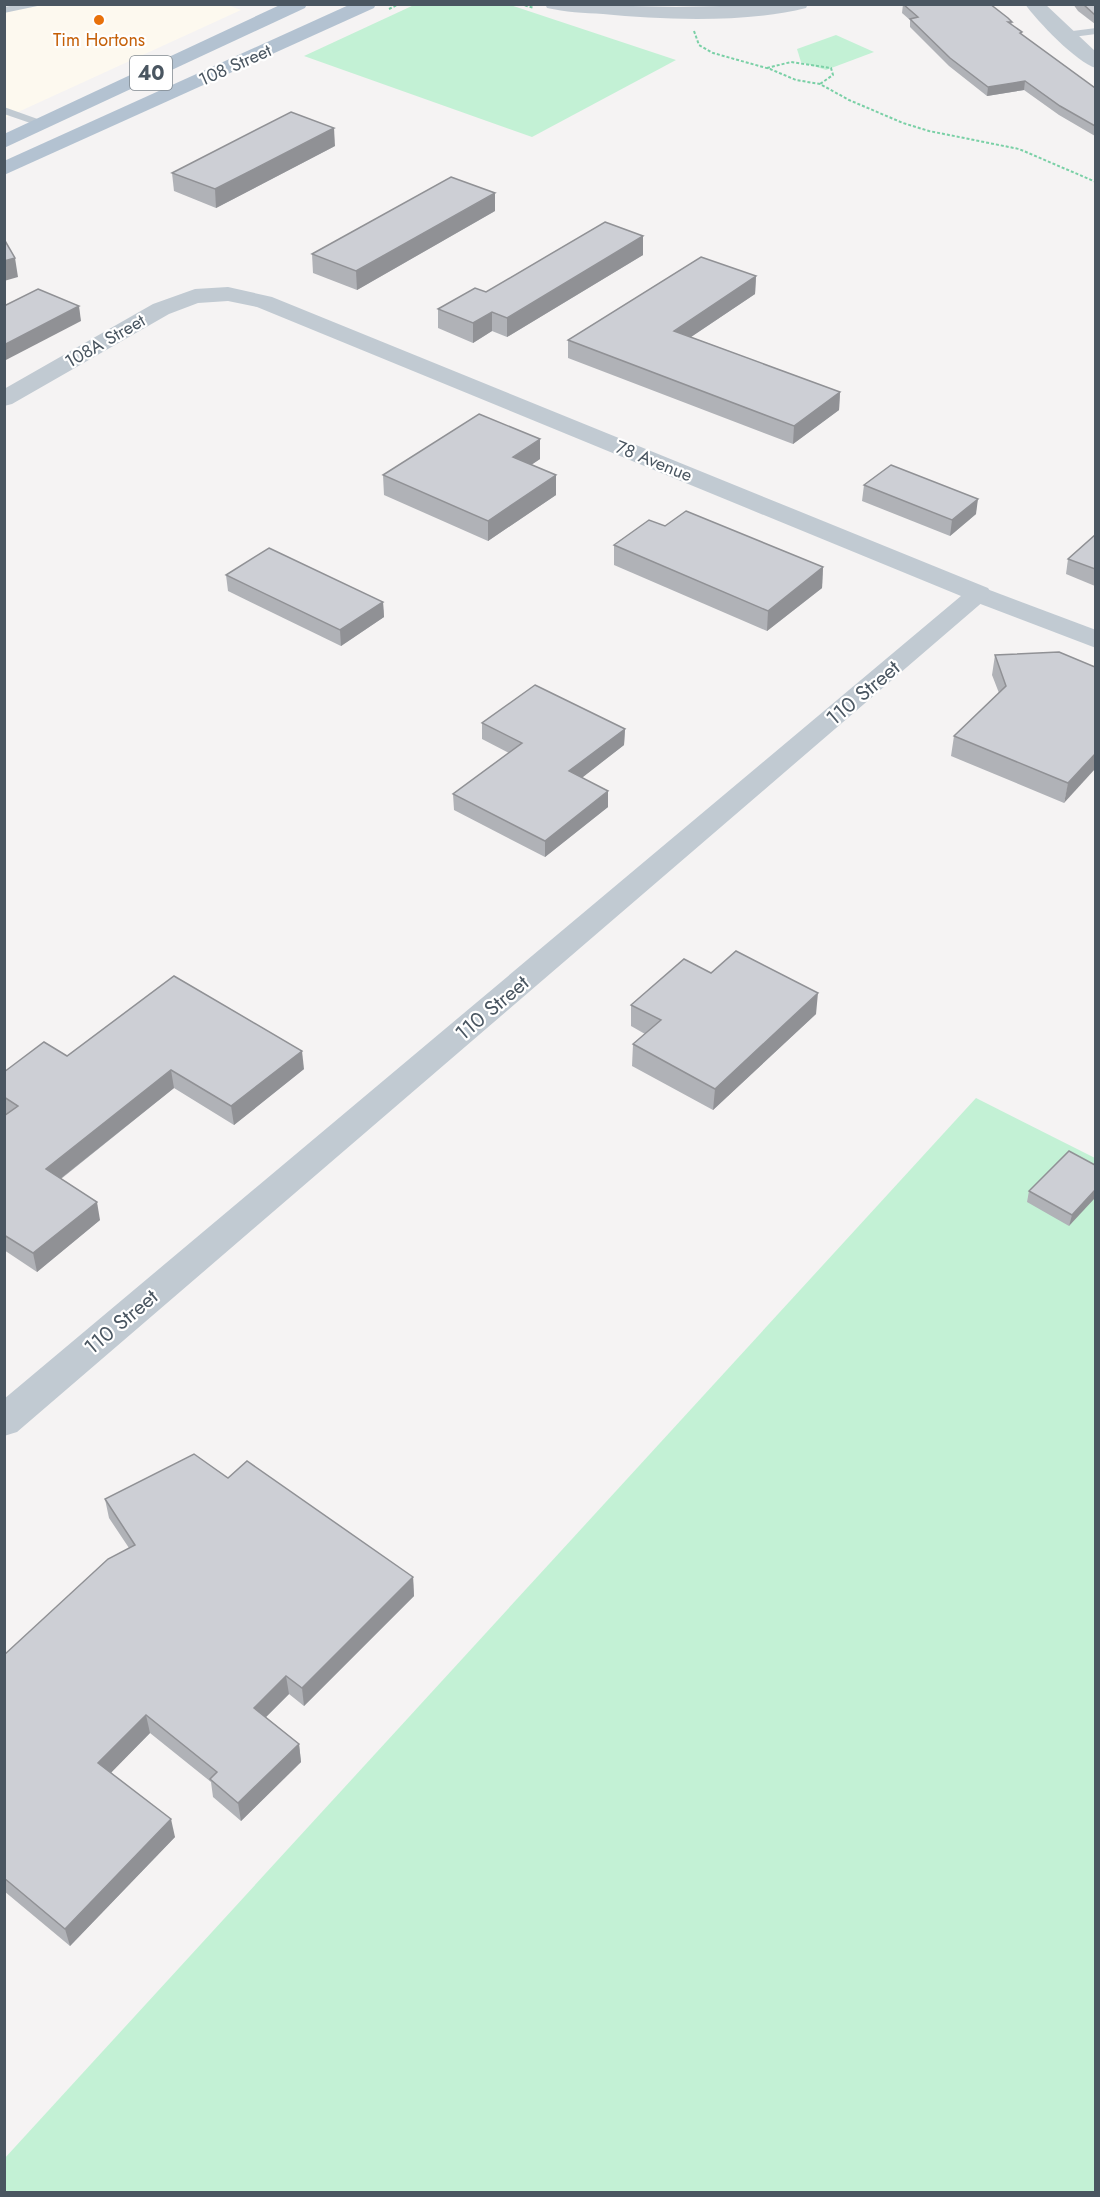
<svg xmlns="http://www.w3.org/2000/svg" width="1100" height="2197" font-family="Jost,sans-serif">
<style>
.commercial{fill:#fdf9ef}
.green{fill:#c3f1d5}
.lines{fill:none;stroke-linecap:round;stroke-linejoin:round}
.path{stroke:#7ad0a6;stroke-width:2;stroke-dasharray:3 2;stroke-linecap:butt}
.service{fill:#c1cad2;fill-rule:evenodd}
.minor{fill:#c1cad2;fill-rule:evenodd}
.tertiary{fill:#c1cad2;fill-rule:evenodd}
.primary{fill:#b3c2d1;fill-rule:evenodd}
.wall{fill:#b0b2b7}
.shaded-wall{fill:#909195}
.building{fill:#cdcfd5;stroke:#909195;stroke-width:1.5}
.food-dot{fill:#e8710a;stroke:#fff;stroke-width:2}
.labels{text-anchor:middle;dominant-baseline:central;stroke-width:4.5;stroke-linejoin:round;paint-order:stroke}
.far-food-label{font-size:18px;fill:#c56008;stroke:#fff}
.far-street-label{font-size:18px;fill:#4a5661;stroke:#fff}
.shield{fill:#fff;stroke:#808990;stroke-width:1.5}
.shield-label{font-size:20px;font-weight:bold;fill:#4a5661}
.street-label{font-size:21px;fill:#4a5661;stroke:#fff}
</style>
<rect width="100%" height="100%" fill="#f5f3f3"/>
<!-- commercial -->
<polygon class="commercial" points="43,4 225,4 241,10 5,118 4,10"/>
<!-- green -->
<g class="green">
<polygon points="507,4 676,60 532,137 304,56 414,5"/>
<polygon points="836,35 874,52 826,70 801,62 797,49"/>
<polygon points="976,1098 1095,1158 1095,2192 5,2192 4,2159"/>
</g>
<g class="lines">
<!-- path -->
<g class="path">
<polyline points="520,4 534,8"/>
<polyline points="389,9 399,4"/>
<polyline points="694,31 699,45 713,53 770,69 796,80 820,84 849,100 903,123 929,131 1019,149 1096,182"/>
<polyline points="767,68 791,62 831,68 833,75 820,84"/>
</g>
<!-- service -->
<g class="service">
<polygon points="22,4 47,4 4,13 4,7"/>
<polygon points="1096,28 1096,34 1065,38 1060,35 1065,32"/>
<polygon points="4,107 46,122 47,124 42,127 4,114"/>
</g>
<!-- minor -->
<g class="minor">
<path d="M 1025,4 L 1045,4 L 1096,52 L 1096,68 C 1077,63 1037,21 1025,4 Z"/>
<polygon points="979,586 1096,630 1096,648 970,600 966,594 970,588"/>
</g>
<!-- tertiary -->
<g class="tertiary">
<path d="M 545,4 L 676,7 L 808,4 L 806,8 C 746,23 664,20 603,14 C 584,13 565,12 547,8 Z"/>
<polygon points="228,287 272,297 988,588 992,594 17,1432 4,1436 4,1399 961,596 257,307 228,301 198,303 169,314 12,404 4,406 4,389 153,304 195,289"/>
</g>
<!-- primary -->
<g class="primary">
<polygon points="282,4 307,4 305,8 4,148 4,134"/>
<polygon points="351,4 376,4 374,8 4,175 4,161"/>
</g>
</g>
<!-- wall -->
<g class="wall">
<polygon points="903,4 993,4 992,6 1012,22 1011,25 1022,32 1021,34 1095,88 1095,136 1059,115 1024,90 987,96 949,66 910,27 910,20 902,13"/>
<polygon points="1073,4 1095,4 1095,24 1078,11"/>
<polygon points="335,146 216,208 174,191 172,173"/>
<polygon points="495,211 357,290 313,273 312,254"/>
<polygon points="643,236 643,255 507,337 492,331 473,343 438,328 438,309"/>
<polygon points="756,276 755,294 691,337 840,392 839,410 793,444 568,358 568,340"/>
<polygon points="540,459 531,465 556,475 556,495 488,541 384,495 383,475"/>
<polygon points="864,485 976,514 950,536 862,501"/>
<polygon points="665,526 823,567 822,588 767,631 614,565 614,545"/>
<polygon points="1095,535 1095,586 1066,574 1068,559"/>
<polygon points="226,575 383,602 384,617 341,646 228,591"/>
<polygon points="995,655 1095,667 1064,803 951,756 954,736 999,693 992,675"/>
<polygon points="482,723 625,729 624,745 581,778 608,807 545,857 454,810 453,794 509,753 482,739"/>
<polygon points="711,973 816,1014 713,1110 632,1066 633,1044 645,1034 631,1026 631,1005"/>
<polygon points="67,1056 304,1069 234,1125 174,1088 61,1179 100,1220 37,1272 4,1250 4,1116 6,1114 4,1113 4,1072"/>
<polygon points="1095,1165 1069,1226 1027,1202 1029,1191"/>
<polygon points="228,1478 413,1577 414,1596 304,1706 289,1694 266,1717 299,1744 301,1762 241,1821 213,1797 211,1782 150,1733 111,1772 175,1837 70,1946 4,1891 4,1655 129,1548 109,1518 105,1499"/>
</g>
<!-- shaded-wall -->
<g class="shaded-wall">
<polygon points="1025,81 1024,90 987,96 988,87"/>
<polygon points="334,128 335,146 216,208 215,189"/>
<polygon points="495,193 495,211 357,290 356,271"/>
<polygon points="643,236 643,255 507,337 507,318"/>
<polygon points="15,258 18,277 4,281 4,261"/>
<polygon points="756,276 755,294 673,349 674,331"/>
<polygon points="79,306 81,321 4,361 4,345"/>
<polygon points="492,312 492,331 473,343 473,323"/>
<polygon points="840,392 839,410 793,444 794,426"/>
<polygon points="540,439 540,459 513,477 513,457"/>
<polygon points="556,475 556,495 488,541 488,521"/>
<polygon points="978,499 976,514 950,536 952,520"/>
<polygon points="823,567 822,588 767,631 768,611"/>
<polygon points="383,602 384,617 341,646 340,630"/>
<polygon points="625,729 624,745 569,788 569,771"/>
<polygon points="1095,754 1095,769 1064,803 1068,783"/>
<polygon points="608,791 608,807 545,857 545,841"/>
<polygon points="818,993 816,1014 713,1110 715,1089"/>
<polygon points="302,1051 304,1069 234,1125 231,1106"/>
<polygon points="171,1070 174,1088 50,1187 46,1169"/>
<polygon points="1095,1190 1095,1198 1069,1226 1072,1215"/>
<polygon points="97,1202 100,1220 37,1272 33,1253"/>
<polygon points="413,1577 414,1596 304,1706 302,1688"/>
<polygon points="286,1676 289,1694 257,1726 254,1708"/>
<polygon points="146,1715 150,1733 103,1781 98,1763"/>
<polygon points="299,1744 301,1762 241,1821 238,1803"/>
<polygon points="171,1819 175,1837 70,1946 65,1929"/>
</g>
<!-- building -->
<g class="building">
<polygon points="903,4 990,4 1008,18 1012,22 1008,22 1022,32 1020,33 1095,88 1095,126 1060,106 1025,81 988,87 950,58 910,19 918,17"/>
<polygon points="1083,4 1095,4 1095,15"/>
<polygon points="291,112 334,128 215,189 172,173"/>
<polygon points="451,177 495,193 356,271 312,254"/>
<polygon points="605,222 643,236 507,318 492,312 473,323 438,309 475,288 486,292"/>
<polygon points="4,239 15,258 4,261"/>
<polygon points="701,257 756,276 674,331 840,392 794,426 568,340"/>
<polygon points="38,289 79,306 4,345 4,306"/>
<polygon points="479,414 540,439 513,457 556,475 488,521 383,475"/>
<polygon points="891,465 978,499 952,520 864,485"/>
<polygon points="686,511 823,567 768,611 614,545 649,520 665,526"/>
<polygon points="1095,535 1095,569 1068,559"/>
<polygon points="269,548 383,602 340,630 226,575"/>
<polygon points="1059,652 1095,667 1095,754 1068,783 954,736 1006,686 995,655"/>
<polygon points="535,685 625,729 569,771 608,791 545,841 453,794 522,743 482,723"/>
<polygon points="736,951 818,993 715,1089 633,1044 661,1020 631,1005 684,959 711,973"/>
<polygon points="174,976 302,1051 231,1106 171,1070 46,1169 97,1202 33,1253 4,1235 4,1116 18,1106 4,1097 4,1072 44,1042 67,1056"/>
<polygon points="1069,1151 1095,1165 1095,1190 1072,1215 1029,1191"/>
<polygon points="194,1454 228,1478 247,1461 413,1577 302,1688 286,1676 254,1708 299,1744 238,1803 210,1779 217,1772 146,1715 98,1763 171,1819 65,1929 4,1878 4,1655 108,1559 135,1545 105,1499"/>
</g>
<!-- markers -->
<circle class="food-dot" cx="99" cy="20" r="6"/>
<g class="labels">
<!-- far-food labels -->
<g class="far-food-label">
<text x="99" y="40">Tim Hortons</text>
</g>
<!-- far-street labels -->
<g class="far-street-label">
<text transform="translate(235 65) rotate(-24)">108 Street</text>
<text transform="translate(105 341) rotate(-30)">108A Street</text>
<text transform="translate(654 461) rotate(22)">78 Avenue</text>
</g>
<!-- shield labels -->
<rect class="shield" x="130" y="56" width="42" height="34" rx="4.5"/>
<g class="shield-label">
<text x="151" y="73">40</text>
</g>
<!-- street labels -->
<g class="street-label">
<text transform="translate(863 693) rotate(-40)">110 Street</text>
<text transform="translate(492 1008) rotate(-40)">110 Street</text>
<text transform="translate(121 1322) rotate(-40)">110 Street</text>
</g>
</g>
<!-- border -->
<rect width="1100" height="2197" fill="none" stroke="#4a5661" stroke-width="12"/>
</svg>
